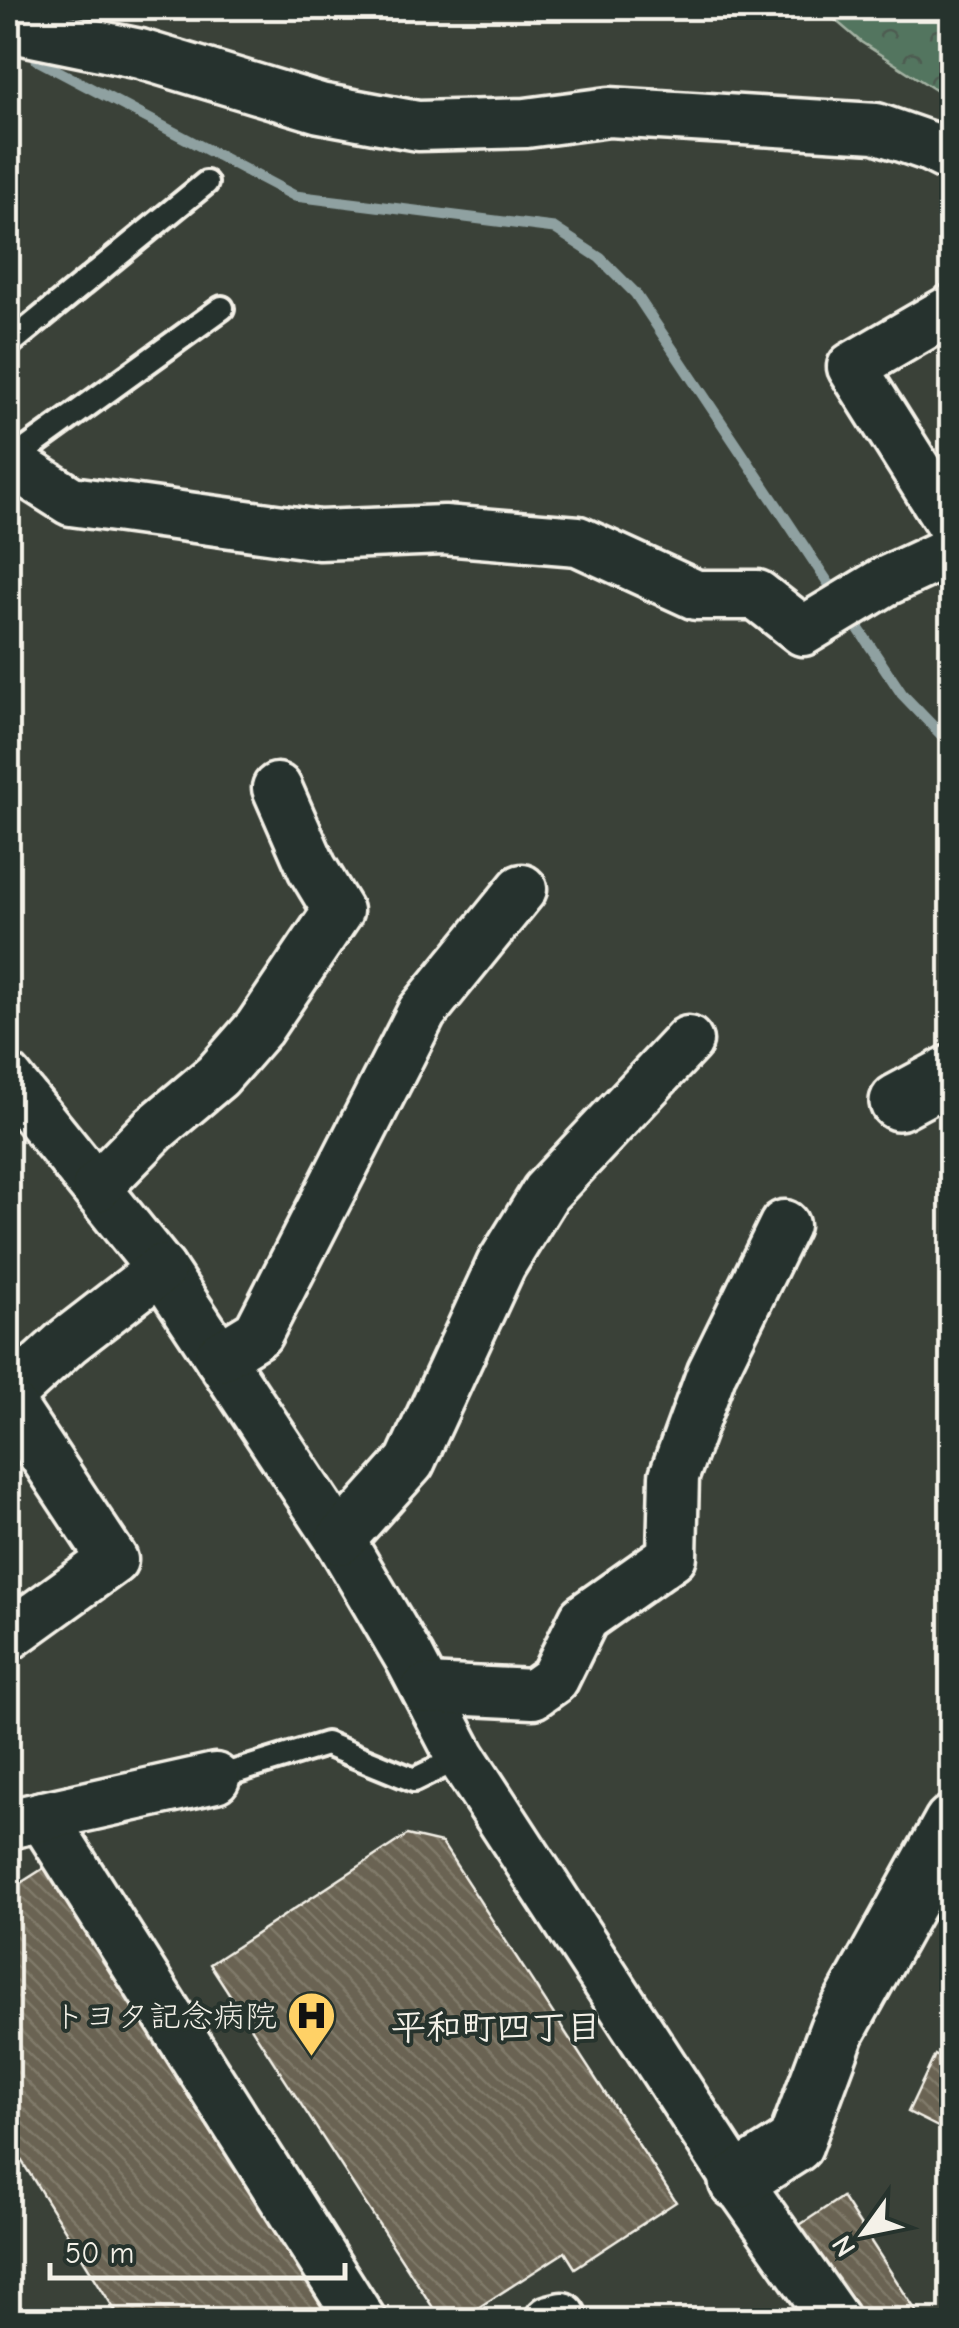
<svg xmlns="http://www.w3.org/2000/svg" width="959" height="2328" font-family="'Comic Neue','Klee One',sans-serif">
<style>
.forest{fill:url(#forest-crowns);stroke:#a4b2a3;stroke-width:2.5}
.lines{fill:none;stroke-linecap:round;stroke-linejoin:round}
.stream{stroke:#8fa1a1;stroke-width:11}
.building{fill:url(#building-back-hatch);stroke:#f4f1e8;stroke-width:2.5}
.service-casing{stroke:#f4f1e8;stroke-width:30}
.minor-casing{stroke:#f4f1e8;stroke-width:55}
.tertiary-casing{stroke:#f4f1e8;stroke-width:62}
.service{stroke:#26332d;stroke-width:22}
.minor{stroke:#26332d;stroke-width:48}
.tertiary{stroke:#26332d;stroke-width:55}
.labels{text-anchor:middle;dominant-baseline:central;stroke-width:8;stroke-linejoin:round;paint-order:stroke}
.poi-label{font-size:32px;fill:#f4f1e8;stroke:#26332d;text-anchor:end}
.neighbourhood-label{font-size:35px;font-weight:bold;fill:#f4f1e8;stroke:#26332d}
</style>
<defs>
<pattern id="forest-crowns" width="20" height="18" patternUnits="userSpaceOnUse" patternTransform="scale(2.5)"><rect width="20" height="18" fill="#53745e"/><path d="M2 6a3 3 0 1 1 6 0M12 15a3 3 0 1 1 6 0" fill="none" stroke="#4e5c51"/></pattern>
<pattern id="building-back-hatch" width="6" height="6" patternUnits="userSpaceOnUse" patternTransform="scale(2.5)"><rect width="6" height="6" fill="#6a6352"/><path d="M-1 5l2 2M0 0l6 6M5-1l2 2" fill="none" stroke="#807a6b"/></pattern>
</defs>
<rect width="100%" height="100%" fill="#3a4138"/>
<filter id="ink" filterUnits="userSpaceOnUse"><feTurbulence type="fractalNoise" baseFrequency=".01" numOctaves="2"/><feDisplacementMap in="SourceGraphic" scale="20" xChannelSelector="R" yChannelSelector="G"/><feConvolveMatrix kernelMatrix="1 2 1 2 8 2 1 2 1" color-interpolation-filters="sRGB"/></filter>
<g filter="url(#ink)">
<!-- forest -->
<polygon class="forest" points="821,8 951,8 951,100 861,42"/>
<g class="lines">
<!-- stream -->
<g class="stream">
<polyline points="37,60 295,196 554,228 600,258 635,293 837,596"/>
<polyline points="850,616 902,694 952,746"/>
<polyline points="952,1262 952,1277"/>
</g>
</g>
<!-- building -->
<g class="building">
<polygon points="407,1835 442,1843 676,2202 575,2268 565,2252 459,2320 441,2320 210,1964"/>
<polygon points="52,1863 335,2304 309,2320 121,2320 8,2139 8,1891"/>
<polygon points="935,2055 952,2064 952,2134 908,2112"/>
<polygon points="842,2197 922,2320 847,2320 789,2232"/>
</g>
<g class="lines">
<defs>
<g id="service">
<polyline points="8,345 206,183"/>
<polyline points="9,462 222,308"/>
<polyline points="215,1778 326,1744 414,1780 461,1757"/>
</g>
<g id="minor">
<polyline points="8,27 140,54 320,108 418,126 526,123 609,112 876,128 928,146 952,158"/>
<polyline points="952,309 852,367 952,526"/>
<polyline points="8,461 71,501 319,535 444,530 578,541 696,595 757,595 803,631 884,582 942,555 952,546"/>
<polyline points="8,1079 161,1269 340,1540 410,1659 461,1757 737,2181 835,2320"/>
<polyline points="97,1187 154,1129 217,1076 259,1028 338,911 312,868 277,788"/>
<polyline points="219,1357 258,1333 422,1012 522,889"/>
<polyline points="8,1396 68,1341 161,1269"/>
<polyline points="8,1401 113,1560 8,1636"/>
<polyline points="340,1540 410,1462 501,1265 546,1192 688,1041"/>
<polyline points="426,1689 533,1694 554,1679 584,1618 672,1556 674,1476 712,1372 784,1225"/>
<polyline points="42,1816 361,2320"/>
<polyline points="8,1824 215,1778"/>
<polyline points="550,2320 562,2317"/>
</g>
<g id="tertiary">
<polyline points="898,1102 952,1073"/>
<polyline points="737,2181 795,2144 837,2031 952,1823"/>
</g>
</defs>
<!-- service casing -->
<use href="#service" class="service-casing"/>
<!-- minor casing -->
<use href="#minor" class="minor-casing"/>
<!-- tertiary casing -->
<use href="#tertiary" class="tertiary-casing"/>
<!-- service -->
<use href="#service" class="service"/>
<!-- minor -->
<use href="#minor" class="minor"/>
<!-- tertiary -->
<use href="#tertiary" class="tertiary"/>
</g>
</g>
<!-- icons -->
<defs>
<symbol id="hospital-pin" viewBox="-11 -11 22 30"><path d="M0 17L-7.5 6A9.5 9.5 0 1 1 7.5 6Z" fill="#ffd166" stroke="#26332d"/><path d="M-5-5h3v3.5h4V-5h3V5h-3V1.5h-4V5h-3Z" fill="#111"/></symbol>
</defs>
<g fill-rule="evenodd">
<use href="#hospital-pin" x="284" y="1988" width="55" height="75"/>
</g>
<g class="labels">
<!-- poi labels -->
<g class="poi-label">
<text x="277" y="2016">トヨタ記念病院</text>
</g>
<!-- neighbourhood labels -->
<g class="neighbourhood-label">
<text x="496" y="2027">平和町四丁目</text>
</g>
</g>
<!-- margin -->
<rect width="959" height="2328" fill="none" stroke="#26332d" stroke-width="40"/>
<rect x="20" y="20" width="919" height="2288" fill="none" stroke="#f4f1e8" stroke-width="4" filter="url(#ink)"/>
<!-- north arrow -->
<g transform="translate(864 2233) rotate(237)" stroke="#26332d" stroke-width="8" paint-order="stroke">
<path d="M0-8L18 38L0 25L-18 38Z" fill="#f4f1e8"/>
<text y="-15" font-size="28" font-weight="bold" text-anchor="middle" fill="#f4f1e8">N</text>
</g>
<!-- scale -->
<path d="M50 2263v15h295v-15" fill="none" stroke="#f4f1e8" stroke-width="5"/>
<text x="65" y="2263" font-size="30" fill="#f4f1e8" stroke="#26332d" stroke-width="8" paint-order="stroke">50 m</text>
</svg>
